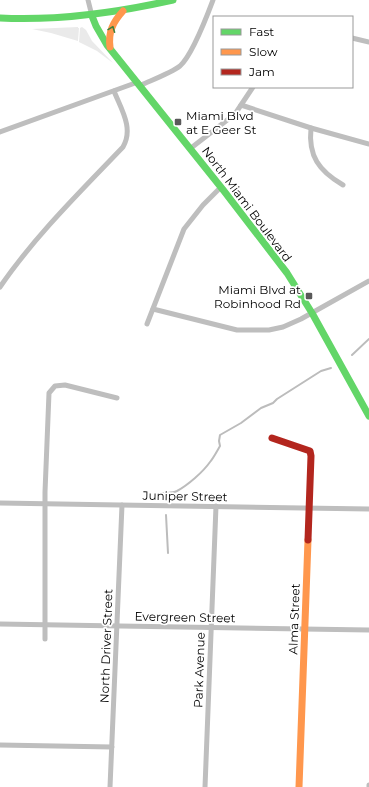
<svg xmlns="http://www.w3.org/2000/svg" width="369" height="787" font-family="Montserrat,sans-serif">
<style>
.green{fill:#eaeaea}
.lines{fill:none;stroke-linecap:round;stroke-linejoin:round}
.stream{stroke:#bcbcbc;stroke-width:2}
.street{stroke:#bebebe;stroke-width:5}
.fast{stroke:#63d668;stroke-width:7}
.slow{stroke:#ff974d;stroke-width:7}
.jam{stroke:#b3261e;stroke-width:7}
.oneway{stroke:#3b803e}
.poi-dot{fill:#595959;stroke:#fff;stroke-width:1.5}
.labels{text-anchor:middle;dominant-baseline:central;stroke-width:3.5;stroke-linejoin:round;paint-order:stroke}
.poi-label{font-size:12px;fill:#000;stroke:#fff;text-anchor:start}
.street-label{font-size:12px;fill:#000;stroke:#fff}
</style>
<rect width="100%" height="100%" fill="#fff"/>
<!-- green -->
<g class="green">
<polygon points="78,27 78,28 79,28 78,41 51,33 32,29"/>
<polygon points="82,27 86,30 92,41 113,63 97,51 79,42 80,28"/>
</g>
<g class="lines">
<!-- stream -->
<g class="stream">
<polyline points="352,355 369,339"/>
<path d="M 154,498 C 160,490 169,495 177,491 C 188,485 203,472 210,462 C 214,457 217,451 220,446 L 219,441 L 220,435 L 241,423 L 261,408 L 273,403 L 277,399 L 321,371 L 331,368"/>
<polyline points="166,515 168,553"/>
</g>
<!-- street -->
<g class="street">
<polyline points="88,0 92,16"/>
<polyline points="352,38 369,42"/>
<path d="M 141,85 C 152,80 171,73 180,66 C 192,55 207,16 213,0"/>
<polyline points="241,105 311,128 369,144"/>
<path d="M 311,128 C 308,156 319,171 343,185"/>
<polyline points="0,132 138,82"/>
<polyline points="191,148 235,114 253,87"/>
<path d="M 0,287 C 35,236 80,192 123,147 C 134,128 121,109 114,91"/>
<polyline points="153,309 237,330 269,330 283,327 301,319 369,281"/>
<polyline points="147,324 184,229 203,205 221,187"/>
<polyline points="0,503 369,509"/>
<polyline points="0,624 369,630"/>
<polyline points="45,639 45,492 49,393 55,386 65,385 117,398"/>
<polyline points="0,745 112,747"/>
<polyline points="110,787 122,505"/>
<polyline points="205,787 216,506"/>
<polyline points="369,787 369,785"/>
</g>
<!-- fast -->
<g class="fast">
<polyline points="92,16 96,26 107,45 224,191 287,273 312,313 369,416"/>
<path d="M 0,18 C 59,21 115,13 173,0"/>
</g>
<!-- slow -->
<g class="slow">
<path d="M 110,47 C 108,32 113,22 123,11"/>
<polyline points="299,787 308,540"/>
</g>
<!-- jam -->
<polyline class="jam" points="272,438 310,451 311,456 308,540"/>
</g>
<!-- one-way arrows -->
<defs><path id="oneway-chevron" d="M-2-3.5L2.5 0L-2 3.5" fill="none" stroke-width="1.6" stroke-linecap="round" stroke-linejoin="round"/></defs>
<use class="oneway" href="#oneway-chevron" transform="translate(112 29) rotate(-69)"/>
<!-- markers -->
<g class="poi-dot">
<rect x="174" y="118" width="8" height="8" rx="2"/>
<rect x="305" y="292" width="8" height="8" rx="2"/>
</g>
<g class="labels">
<!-- poi labels -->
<g class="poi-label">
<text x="186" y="115">Miami Blvd<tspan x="186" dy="14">at E Geer St</tspan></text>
<text x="301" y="289" text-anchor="end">Miami Blvd at<tspan x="301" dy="14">Robinhood Rd</tspan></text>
</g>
<!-- street labels -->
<g class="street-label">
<text transform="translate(247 204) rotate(53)">North Miami Boulevard</text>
<text transform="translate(185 496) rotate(1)">Juniper Street</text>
<text transform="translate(185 617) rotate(1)">Evergreen Street</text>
<text transform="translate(294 619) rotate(-88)">Alma Street</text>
<text transform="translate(106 646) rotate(-88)">North Driver Street</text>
<text transform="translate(199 670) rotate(-88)">Park Avenue</text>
</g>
</g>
<!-- legend -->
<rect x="213" y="16" width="140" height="72" fill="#ffffff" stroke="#999999"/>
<rect x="221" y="29" width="20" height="6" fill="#63d668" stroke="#999999"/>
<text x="249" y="36" font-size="12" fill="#000000">Fast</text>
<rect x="221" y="49" width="20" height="6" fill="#ff974d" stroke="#999999"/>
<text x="249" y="56" font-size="12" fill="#000000">Slow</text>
<rect x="221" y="69" width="20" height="6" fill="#b3261e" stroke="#999999"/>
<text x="249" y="76" font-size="12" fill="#000000">Jam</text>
</svg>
